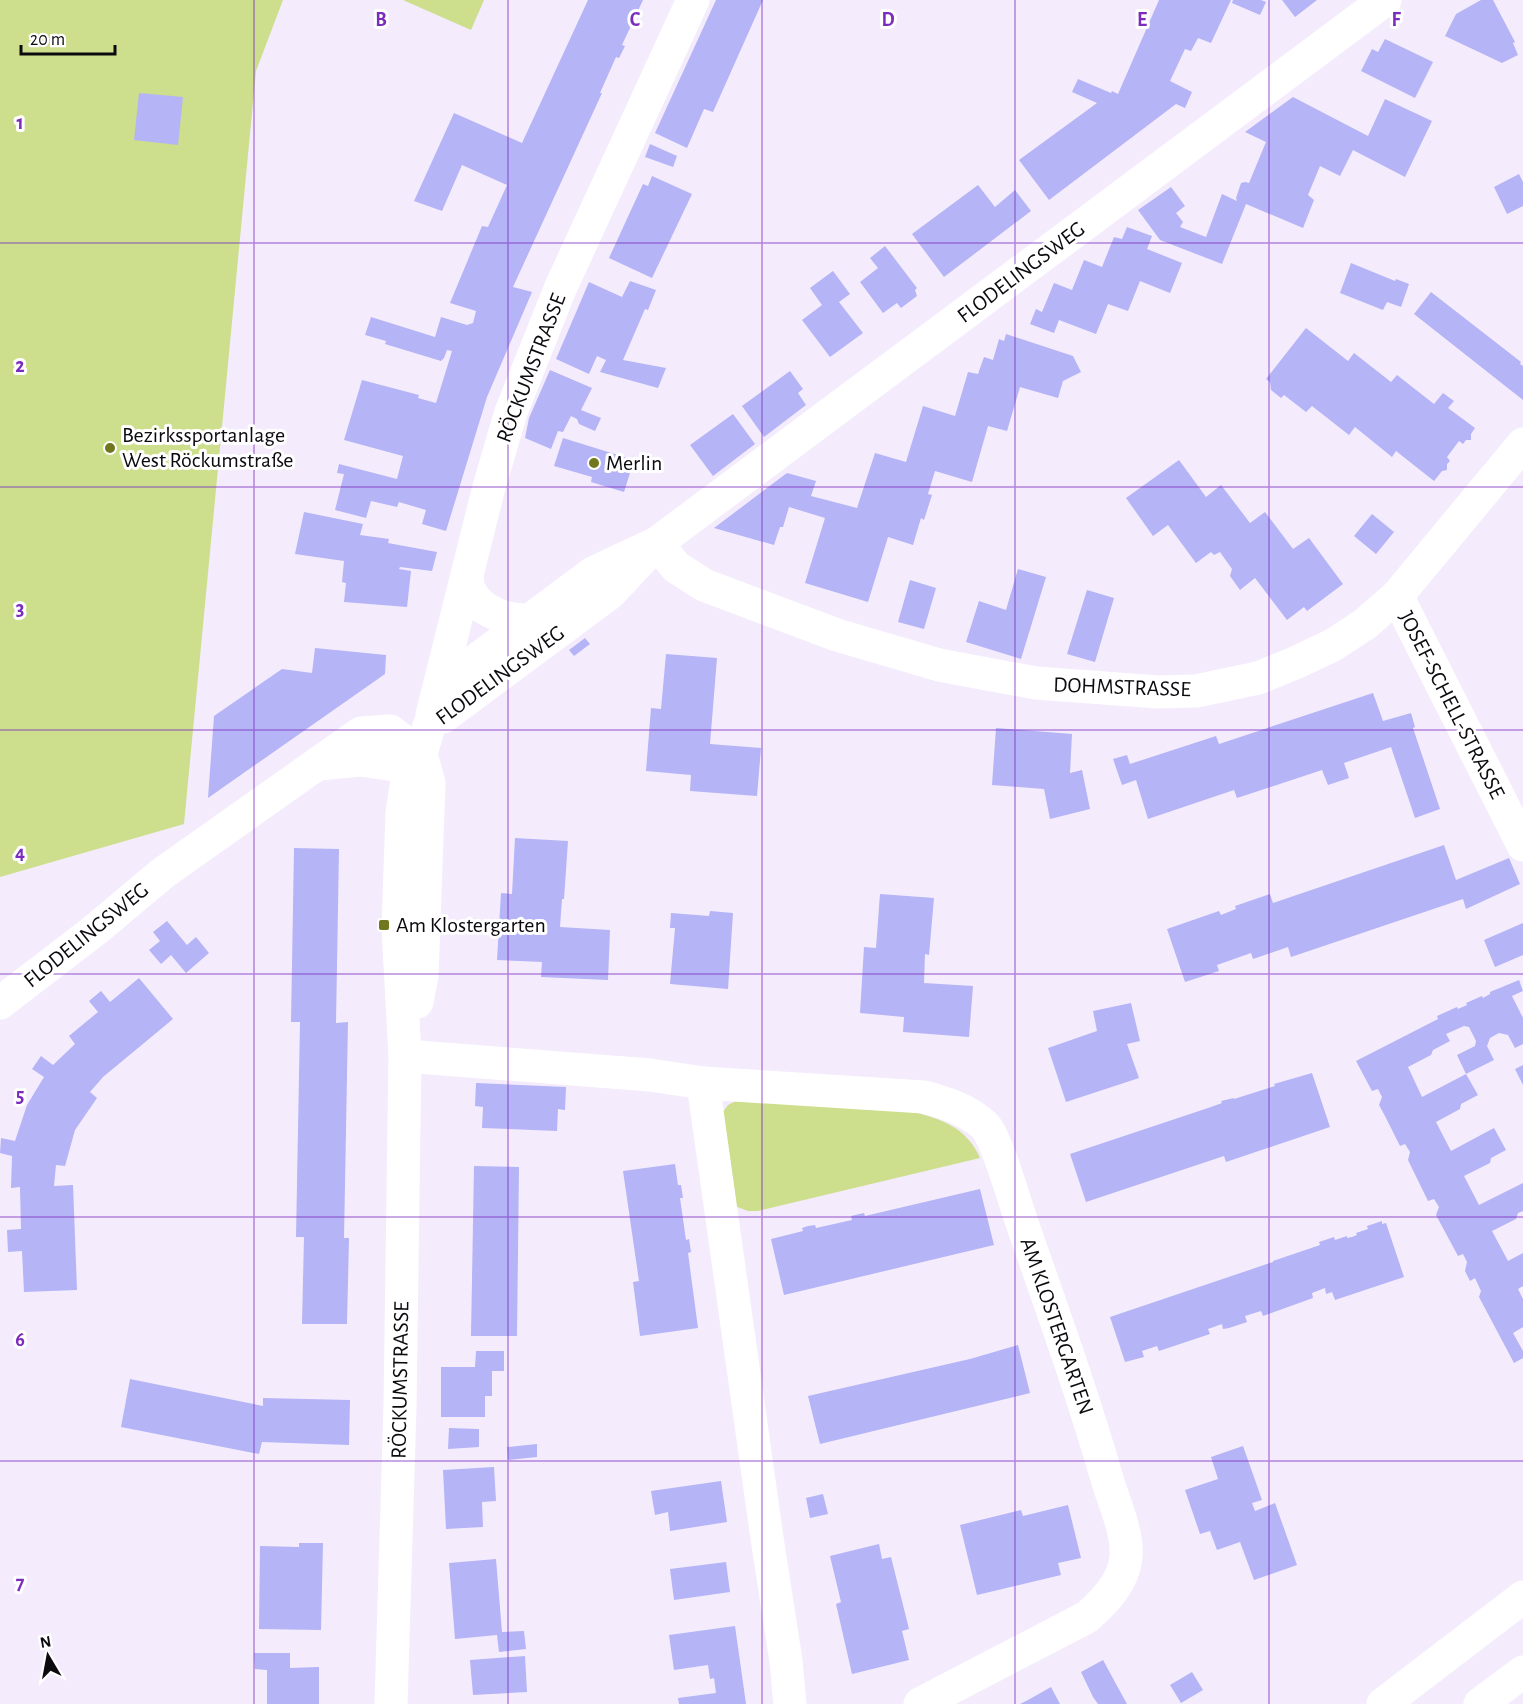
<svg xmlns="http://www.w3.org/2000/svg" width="1523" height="1704" font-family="'Alegreya Sans',sans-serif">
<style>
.green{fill:#cdde8c}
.building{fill:#b4b4f6}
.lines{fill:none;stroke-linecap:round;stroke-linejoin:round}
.street{stroke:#fff;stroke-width:33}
.secondary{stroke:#fff;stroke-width:33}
.highway{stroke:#fff;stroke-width:33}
.grid{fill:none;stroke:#7b2cbf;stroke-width:1.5;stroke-opacity:0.55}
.poi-dot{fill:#71771f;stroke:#fff;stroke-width:2}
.labels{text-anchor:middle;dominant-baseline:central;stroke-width:6;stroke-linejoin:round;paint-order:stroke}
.street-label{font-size:22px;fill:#0d0a0f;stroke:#fff}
.poi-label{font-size:22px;fill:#0d0a0f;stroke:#fff;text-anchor:start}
.grid-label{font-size:20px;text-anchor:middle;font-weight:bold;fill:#7b2cbf;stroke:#fff;stroke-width:6;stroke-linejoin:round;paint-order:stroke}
</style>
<rect width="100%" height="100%" fill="#f4ecfd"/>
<!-- green -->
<g class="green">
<polygon points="0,0 283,0 256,71 184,824 0,877"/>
<polygon points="403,0 484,0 471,30"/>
<path d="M 736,1101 L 913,1112 C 942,1119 967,1128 980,1158 L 758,1211 L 748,1211 L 732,1205 L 722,1113 L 728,1105 Z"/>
</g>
<!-- building -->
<g class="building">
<polygon points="588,0 643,0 622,45 625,46 619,58 616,57 600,93 602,93 513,287 532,292 487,397 446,531 422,524 426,510 399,502 397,507 371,501 366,518 335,510 344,474 337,473 339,464 397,479 403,456 344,440 362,380 419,395 418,398 436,403 452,351 447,350 444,358 441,361 385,344 386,341 365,335 371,317 435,337 441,317 467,325 473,323 476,311 450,303 482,226 488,227 507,185 462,165 442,211 414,201 454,113 522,143"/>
<polygon points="716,0 763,0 713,112 704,109 687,148 655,133"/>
<polygon points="1159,0 1231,0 1211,43 1198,38 1191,51 1185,49 1170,81 1192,92 1185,108 1176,104 1049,200 1019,160 1097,103 1072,92 1078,79 1111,93 1112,91 1118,94"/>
<polygon points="1233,0 1261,0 1266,2 1260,15 1232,3"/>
<polygon points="1282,0 1317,0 1295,17"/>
<polygon points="1481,0 1493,0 1515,42 1513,43 1518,55 1502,63 1445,36 1456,14"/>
<polygon points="1385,39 1433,62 1415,98 1361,71 1372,49 1378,52"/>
<polygon points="139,93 183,97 178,145 134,140"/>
<polygon points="1293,97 1368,136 1385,99 1432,121 1405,177 1353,150 1340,176 1320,166 1308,195 1314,200 1303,228 1246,204 1222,264 1160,240 1138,210 1171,187 1185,206 1176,213 1183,222 1180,227 1206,237 1222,194 1237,201 1236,198 1241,183 1245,182 1249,183 1266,142 1245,132"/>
<polygon points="650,144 677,156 673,167 645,157"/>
<polygon points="1519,174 1523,182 1523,206 1507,214 1494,187"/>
<polygon points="652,176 692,194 652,278 609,258 643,184 648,186"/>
<polygon points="978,185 995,207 1015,190 1031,211 944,277 912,234"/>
<polygon points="1127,227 1152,236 1147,249 1182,263 1170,293 1140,281 1128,311 1108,304 1096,334 1059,320 1054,333 1030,324 1036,309 1042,312 1054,283 1072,290 1084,260 1102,267 1114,237 1122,239"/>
<polygon points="885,246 917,288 915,290 917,296 901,308 897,303 883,313 860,282 878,268 870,258"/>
<polygon points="1351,263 1395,281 1396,279 1409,284 1401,307 1387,302 1383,310 1340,293"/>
<polygon points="833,271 850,294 839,302 863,333 830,357 802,320 822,305 810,288"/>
<polygon points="630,281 656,290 648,310 645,309 623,360 666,368 658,388 600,372 606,360 597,356 589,374 556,359 589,282 622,297"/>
<polygon points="1431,292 1521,362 1520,364 1523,366 1523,400 1414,314"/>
<polygon points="1306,328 1348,361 1354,353 1391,382 1397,375 1434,404 1443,393 1454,401 1448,408 1475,428 1471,434 1471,440 1466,440 1463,444 1459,441 1447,457 1450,461 1447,464 1447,470 1442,471 1434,481 1396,451 1392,457 1355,427 1349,435 1312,406 1306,412 1284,395 1281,398 1271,390 1270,382 1266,379"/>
<polygon points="1006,334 1073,356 1081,372 1063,381 1058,398 1020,387 1007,431 988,426 972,482 935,471 928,494 932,495 924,520 921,518 913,545 888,537 868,602 805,583 825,518 789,507 783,527 780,527 774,545 714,528 787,473 816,481 811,496 857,508 875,453 906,462 923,406 955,416 968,372 978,374 984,357 993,360 999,339 1004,341"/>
<polygon points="550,370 592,388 581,410 601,418 595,431 579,424 577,419 571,416 563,432 558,431 551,449 525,438 529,418"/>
<polygon points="790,371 803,389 798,393 806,405 764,437 742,406"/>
<polygon points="733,414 755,444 713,476 690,445"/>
<polygon points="563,438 634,460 624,492 591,482 592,477 554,466"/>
<polygon points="1179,460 1206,497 1221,485 1250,523 1265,512 1293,549 1309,538 1343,584 1307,611 1304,607 1287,620 1255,578 1240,590 1230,576 1232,569 1220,552 1214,555 1211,552 1196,563 1168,525 1153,536 1126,498"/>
<polygon points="304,512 363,524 360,535 389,539 388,543 437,552 432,571 400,567 399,569 411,571 407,607 344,602 346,583 342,582 344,561 295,554"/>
<polygon points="1372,514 1394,532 1376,554 1354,536"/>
<polygon points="1018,569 1046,577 1021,659 966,642 979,601 1006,610"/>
<polygon points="910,580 936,588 924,629 898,622"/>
<polygon points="1087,590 1114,598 1095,662 1067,654"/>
<polygon points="585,638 590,644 574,656 569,650"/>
<polygon points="315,648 386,655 385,674 208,798 214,716 282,669 312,673"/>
<polygon points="666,654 717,658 710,744 761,748 757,796 690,791 691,775 646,771 651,708 661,709"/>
<polygon points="1373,693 1383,721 1411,713 1415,727 1413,728 1440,809 1415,818 1391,747 1344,763 1349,778 1328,785 1322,770 1237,798 1234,790 1148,819 1136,780 1122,785 1113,759 1127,755 1130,764 1216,736 1219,744"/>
<polygon points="996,728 1072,734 1070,773 1082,770 1090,809 1050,819 1044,789 992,785"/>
<polygon points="515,838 568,841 564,899 562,899 560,927 610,930 608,980 541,977 542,962 497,960 501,893 512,894"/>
<polygon points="1444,845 1456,880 1509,858 1520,884 1466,909 1463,899 1291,957 1288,947 1253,959 1251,953 1217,965 1219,971 1185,982 1167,929 1219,911 1221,915 1236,909 1235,906 1270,894 1273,903"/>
<polygon points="294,848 339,849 336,1023 348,1022 344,1238 349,1238 347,1324 302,1324 304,1237 296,1237 300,1022 291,1022"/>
<polygon points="880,894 934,898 929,955 925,954 924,983 973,986 969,1037 903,1032 904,1017 860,1013 864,947 876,948"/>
<polygon points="710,911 733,913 728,989 670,984 675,928 670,928 671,913 709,916"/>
<polygon points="167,921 187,945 196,937 209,953 186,973 171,955 161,964 149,950 160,941 153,932"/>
<polygon points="1523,923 1523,955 1495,967 1484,940"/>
<polygon points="139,978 173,1019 103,1077 90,1092 97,1098 75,1130 65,1166 56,1165 54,1186 73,1185 77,1290 24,1292 22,1251 8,1252 7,1230 21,1229 20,1187 11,1188 12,1156 0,1153 1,1138 15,1141 27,1105 44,1077 32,1069 41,1056 53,1065 75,1044 69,1036 98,1012 89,1001 101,991 110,1002"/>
<polygon points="1519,980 1523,991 1512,996 1523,1018 1523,1044 1515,1048 1508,1035 1499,1033 1490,1038 1487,1046 1494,1060 1466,1074 1457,1055 1475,1046 1476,1041 1469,1027 1464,1026 1446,1034 1450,1041 1433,1050 1431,1055 1408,1067 1422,1097 1466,1074 1478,1095 1461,1104 1460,1109 1436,1122 1451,1151 1494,1128 1506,1150 1491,1158 1490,1163 1464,1176 1479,1205 1523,1183 1523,1211 1518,1213 1516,1219 1492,1231 1508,1261 1523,1253 1523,1286 1518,1289 1523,1299 1523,1327 1513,1333 1523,1351 1523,1358 1514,1363 1479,1297 1481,1291 1475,1278 1470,1281 1465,1271 1467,1262 1463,1254 1458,1256 1436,1215 1439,1207 1434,1199 1428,1201 1408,1160 1410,1152 1405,1144 1400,1146 1385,1116 1379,1105 1382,1097 1378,1089 1372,1091 1356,1061 1438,1019 1437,1016 1457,1007 1458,1009 1467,1005 1466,1003 1482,996 1483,998 1490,994 1490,992"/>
<polygon points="1131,1003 1140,1041 1127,1044 1139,1078 1066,1102 1048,1048 1097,1031 1093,1011"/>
<polygon points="1523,1065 1523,1085 1515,1069"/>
<polygon points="1312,1073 1330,1127 1226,1162 1224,1156 1086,1202 1070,1154 1208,1108 1222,1103 1221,1101 1234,1098 1234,1099 1275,1086 1274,1084"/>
<polygon points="476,1083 566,1087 565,1110 558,1109 557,1131 482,1128 483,1107 475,1106"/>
<polygon points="675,1164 678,1185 681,1185 683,1198 680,1198 686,1240 689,1239 691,1252 688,1253 698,1328 640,1336 633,1282 639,1281 623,1171"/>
<polygon points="474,1166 519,1167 517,1336 471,1336"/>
<polygon points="980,1189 994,1245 784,1295 771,1239 803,1231 802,1228 808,1226 815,1225 816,1228 852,1220 851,1216 864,1213 865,1216"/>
<polygon points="1382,1221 1382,1224 1386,1223 1404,1277 1335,1300 1332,1292 1326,1294 1325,1288 1312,1293 1313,1298 1263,1316 1261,1311 1245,1316 1247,1322 1229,1328 1223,1329 1222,1324 1208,1329 1210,1334 1159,1351 1157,1346 1142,1351 1144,1357 1125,1362 1110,1317 1273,1262 1273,1261 1320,1245 1319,1242 1334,1237 1335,1240 1347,1236 1347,1238 1352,1237 1357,1235 1356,1233 1368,1229 1367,1226"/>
<polygon points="1018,1345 1030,1393 820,1444 808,1396 970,1359"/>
<polygon points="476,1351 504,1351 504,1371 492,1371 492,1396 485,1396 485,1417 441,1417 441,1367 475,1367"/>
<polygon points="130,1379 263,1406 263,1398 350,1400 349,1445 262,1442 259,1454 121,1427"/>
<polygon points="449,1428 479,1429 479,1447 448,1449"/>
<polygon points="537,1444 537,1457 508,1460 507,1447"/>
<polygon points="1243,1446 1262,1500 1252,1503 1255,1511 1275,1503 1297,1565 1254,1580 1240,1542 1217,1550 1210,1531 1200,1534 1185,1490 1218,1479 1211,1457"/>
<polygon points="494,1467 496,1501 482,1502 483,1527 446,1529 443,1470"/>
<polygon points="721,1481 727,1522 670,1531 668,1512 655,1515 651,1491"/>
<polygon points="823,1494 828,1514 810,1518 806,1498"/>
<polygon points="1068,1505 1081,1558 1058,1563 1061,1575 977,1595 960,1525 1021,1510 1023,1516"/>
<polygon points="299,1543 323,1543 321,1630 259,1629 260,1546 299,1547"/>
<polygon points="879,1544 882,1559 891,1557 909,1629 902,1631 909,1660 852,1674 836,1604 841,1602 830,1556"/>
<polygon points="496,1559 502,1632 524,1631 526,1649 499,1652 497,1635 455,1639 449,1563"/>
<polygon points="726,1562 730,1592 674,1600 670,1569"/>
<polygon points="735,1626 746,1704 679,1704 678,1698 716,1693 714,1678 710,1679 708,1665 674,1670 669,1635"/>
<polygon points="254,1653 290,1653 290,1668 319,1667 319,1704 267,1704 267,1670 255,1669"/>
<polygon points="525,1656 527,1692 473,1695 470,1660"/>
<polygon points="1103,1660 1116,1684 1127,1704 1098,1704 1093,1697 1081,1672"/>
<polygon points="1192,1672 1203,1690 1181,1703 1170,1685"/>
<polygon points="1051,1687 1060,1704 1020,1704 1028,1700"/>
</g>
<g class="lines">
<!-- street -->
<g class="street">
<polyline points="657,543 676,567 704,585 837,635 939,665 1036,683 1158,692 1196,691 1258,678 1295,663 1333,645 1365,624 1397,596 1523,444"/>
<polyline points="1397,596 1523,845"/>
<polyline points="432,715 489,487 511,412 560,289 693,0"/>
<polyline points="319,764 360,760 395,765 421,754"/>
<polyline points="0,1003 95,930 163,873 361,733 390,731 421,754"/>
<path d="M 405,1056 L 650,1075 L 703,1083 L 924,1097 C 946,1103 968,1110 985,1126 C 997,1139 1015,1203 1022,1223 C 1052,1309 1083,1395 1108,1482 C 1115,1505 1128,1533 1126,1557 C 1124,1582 1104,1602 1087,1617 L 920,1704"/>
<polyline points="703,1083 767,1538 786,1661 790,1704"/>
</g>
<!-- secondary -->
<g class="secondary">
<path d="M 467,577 C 468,581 468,587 470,591 C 480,612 508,621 529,620"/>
<polyline points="443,717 610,593 657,543 1385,0"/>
<polyline points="417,1002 422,976 429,783 421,754"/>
<polyline points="391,1704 400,1406 405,1056 398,927 402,813 407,780 421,754 429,726 448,693 467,667 593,573 657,543"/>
</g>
<!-- highway -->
<g class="highway">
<polyline points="1383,1704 1523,1597"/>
<polyline points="1480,1704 1523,1672"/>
</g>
</g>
<!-- grid -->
<path class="grid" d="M 254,0 L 254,1704M 508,0 L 508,1704M 762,0 L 762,1704M 1015,0 L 1015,1704M 1269,0 L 1269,1704M 0,243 L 1523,243M 0,487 L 1523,487M 0,730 L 1523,730M 0,974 L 1523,974M 0,1217 L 1523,1217M 0,1461 L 1523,1461"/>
<!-- markers -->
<g class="poi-dot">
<circle cx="110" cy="448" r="6"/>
<circle cx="594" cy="463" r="6"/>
<rect x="378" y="919" width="12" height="12" rx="3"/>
</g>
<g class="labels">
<!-- street labels -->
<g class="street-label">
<text transform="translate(1021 272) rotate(-37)">FLODELINGSWEG</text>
<text transform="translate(531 368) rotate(-69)">RÖCKUMSTRASSE</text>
<text transform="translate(500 675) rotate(-36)">FLODELINGSWEG</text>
<text transform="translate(1122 687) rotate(2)">DOHMSTRASSE</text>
<text transform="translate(1452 705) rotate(63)">JOSEF-SCHELL-STRASSE</text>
<text transform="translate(86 935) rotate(-39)">FLODELINGSWEG</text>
<text transform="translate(1057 1326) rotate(71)">AM KLOSTERGARTEN</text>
<text transform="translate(400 1380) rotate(-89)">RÖCKUMSTRASSE</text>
</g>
<!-- poi labels -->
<g class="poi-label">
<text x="122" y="435">Bezirkssportanlage<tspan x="122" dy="25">West Röckumstraße</tspan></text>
<text x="606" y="463">Merlin</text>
<text x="396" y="925">Am Klostergarten</text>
</g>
</g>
<g class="grid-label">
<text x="381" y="26">B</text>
<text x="635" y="26">C</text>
<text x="888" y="26">D</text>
<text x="1142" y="26">E</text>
<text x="1396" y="26">F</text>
<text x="20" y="129">1</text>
<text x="20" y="372">2</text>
<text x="20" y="615">3</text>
<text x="20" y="859">4</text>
<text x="20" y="1102">5</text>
<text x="20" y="1346">6</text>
<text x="20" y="1589">7</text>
</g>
<!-- north arrow -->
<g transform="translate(48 1656) rotate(350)" stroke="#ffffff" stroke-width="4.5" paint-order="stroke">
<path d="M0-4.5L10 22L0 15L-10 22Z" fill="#0d0a0f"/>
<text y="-9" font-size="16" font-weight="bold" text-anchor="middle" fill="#0d0a0f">N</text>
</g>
<!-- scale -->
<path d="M21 45v9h94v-9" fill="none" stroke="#0d0a0f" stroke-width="3"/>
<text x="30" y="45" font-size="18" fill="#0d0a0f" stroke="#ffffff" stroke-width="4.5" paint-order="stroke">20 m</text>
</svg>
